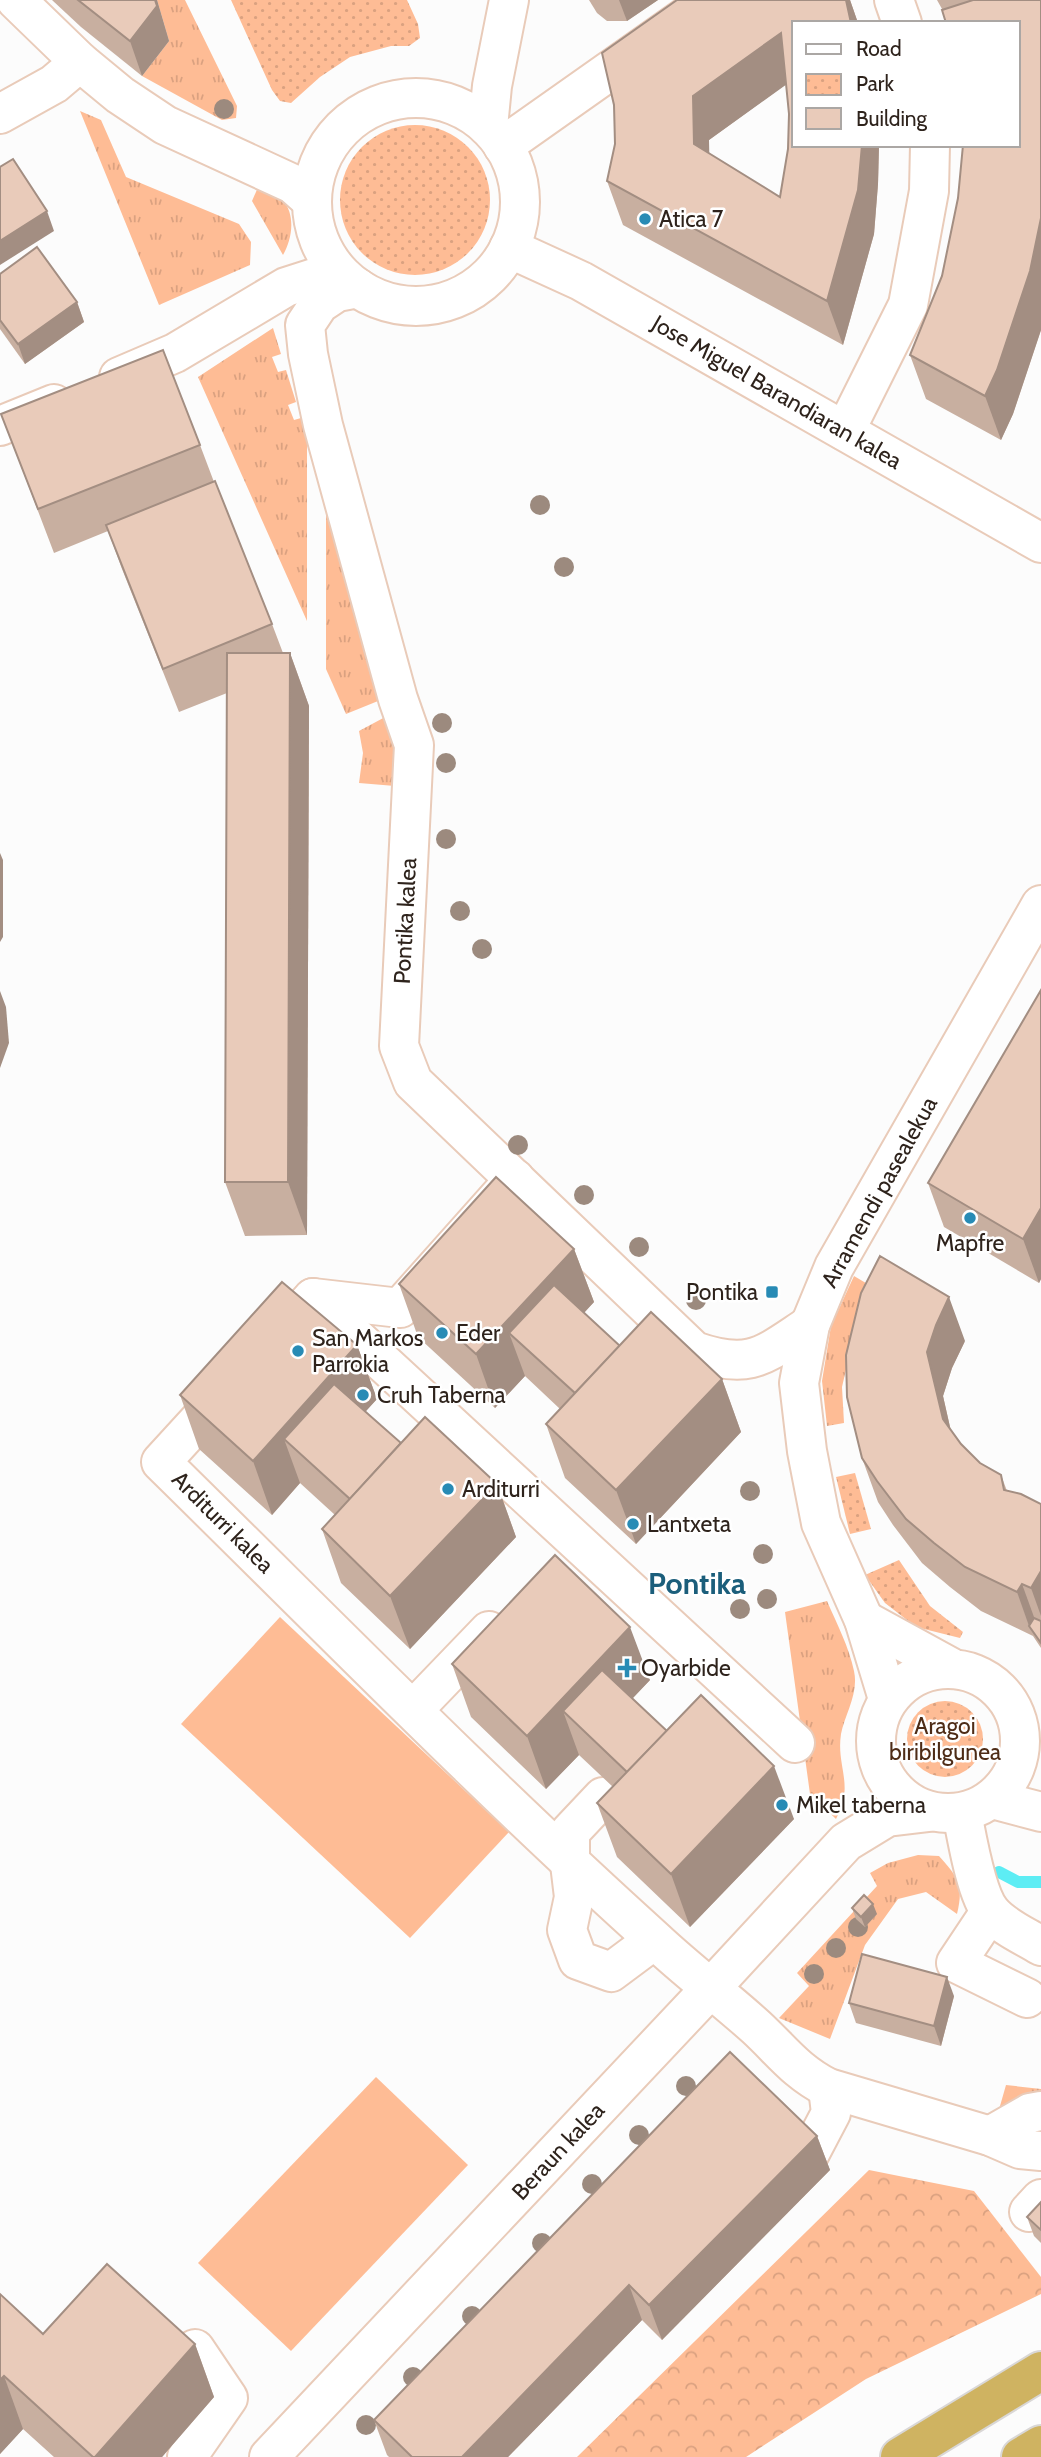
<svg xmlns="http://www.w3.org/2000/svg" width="1041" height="2457" font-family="Cabin,sans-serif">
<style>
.grass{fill:url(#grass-tufts)}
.forest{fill:url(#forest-crowns)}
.park{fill:url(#park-dots)}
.pitch{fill:#febc95}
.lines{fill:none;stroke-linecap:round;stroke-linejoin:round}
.stream{stroke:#5dedf4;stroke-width:12}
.minor-casing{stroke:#e9cbb9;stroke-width:42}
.highway-casing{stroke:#d9d7d6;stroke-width:42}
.minor{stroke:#fff;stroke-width:38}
.highway{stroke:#cfb361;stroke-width:38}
.tree{fill:#9c8a7e}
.wall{fill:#c8afa0;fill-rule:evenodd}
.shaded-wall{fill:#a38e82}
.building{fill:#e9cbba;stroke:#a38e82;stroke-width:2;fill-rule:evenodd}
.poi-dot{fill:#288bb5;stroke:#fff;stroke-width:2.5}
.labels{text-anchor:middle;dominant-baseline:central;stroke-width:5;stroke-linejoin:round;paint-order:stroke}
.poi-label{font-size:23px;fill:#2e231c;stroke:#fff;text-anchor:start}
.street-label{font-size:23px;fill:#2e231c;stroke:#fff}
.park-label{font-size:23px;fill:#4e2c16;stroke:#fff}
.district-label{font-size:30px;font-weight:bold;fill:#1b5e7b;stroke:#fff}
</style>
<defs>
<pattern id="grass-tufts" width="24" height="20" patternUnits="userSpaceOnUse" patternTransform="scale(1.75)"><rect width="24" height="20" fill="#febc95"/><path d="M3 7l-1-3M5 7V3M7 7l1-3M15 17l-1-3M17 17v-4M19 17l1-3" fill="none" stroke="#daa180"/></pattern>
<pattern id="forest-crowns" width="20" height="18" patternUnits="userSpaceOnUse" patternTransform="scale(1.75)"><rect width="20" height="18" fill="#febc95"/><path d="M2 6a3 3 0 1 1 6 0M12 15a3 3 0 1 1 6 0" fill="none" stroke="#daa180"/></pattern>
<pattern id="park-dots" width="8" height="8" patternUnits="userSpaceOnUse" patternTransform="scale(1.75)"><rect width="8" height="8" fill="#febc95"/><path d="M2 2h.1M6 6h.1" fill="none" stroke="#daa180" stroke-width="1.8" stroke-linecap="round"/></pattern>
</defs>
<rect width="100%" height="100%" fill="#fcfcfc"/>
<!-- grass -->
<g class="grass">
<polygon points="157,0 185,0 237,106 236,118 222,120 142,76 169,41"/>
<polygon points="80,111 101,120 126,177 239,224 251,242 250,265 159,305"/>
<path d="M 259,185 C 267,190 278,194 283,200 C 296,216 292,239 283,255 L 252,201 Z"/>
<polygon points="273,328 281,354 272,357 278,372 286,370 296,402 288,405 294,420 301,418 307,434 307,621 198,377"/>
<polygon points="326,505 383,699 346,714 326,669"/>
<polygon points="387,716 396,751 395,786 359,783 363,753 359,731"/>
<polygon points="854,1276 876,1289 854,1335 842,1387 844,1423 827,1426 822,1381 831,1326"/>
<path d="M 827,1601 C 837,1624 849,1647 854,1671 C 859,1693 845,1714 841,1734 C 836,1767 855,1785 836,1819 L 810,1794 L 785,1612 Z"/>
<path d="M 918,1855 L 939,1856 C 958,1877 964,1885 957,1914 L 926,1892 L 898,1899 L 865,1945 L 830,2039 L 779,2018 L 809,1986 L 797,1973 L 877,1886 L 870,1873 L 888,1863 Z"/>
<polygon points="1006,2085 1041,2089 1041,2092 1023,2097 998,2113"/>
</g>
<!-- forest -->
<polygon class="forest" points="869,2170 974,2191 1041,2277 1041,2294 866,2379 746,2457 577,2457"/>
<!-- park -->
<g class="park">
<polygon points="231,0 407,0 418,24 420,38 409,46 391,46 350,57 320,77 291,103 280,101 272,90"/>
<circle cx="415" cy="200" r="75"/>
<polygon points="855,1473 871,1529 850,1534 836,1477"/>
<polygon points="899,1560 930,1606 963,1632 960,1638 916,1627 885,1603 865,1575"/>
<circle cx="945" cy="1739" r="38"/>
</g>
<!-- pitch -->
<g class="pitch">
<polygon points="280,1617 509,1832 410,1938 181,1724"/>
<polygon points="376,2077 468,2165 291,2351 198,2263"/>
</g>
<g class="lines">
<!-- stream -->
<polyline class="stream" points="999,1872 1018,1882 1041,1882"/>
<defs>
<g id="minor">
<polyline points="16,0 80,62 120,95 165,125 293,184 311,200"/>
<polyline points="894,0 902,23"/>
<circle cx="416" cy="202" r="104"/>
<polyline points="0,114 54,84 80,62"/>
<polyline points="488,127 492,86 509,0"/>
<polyline points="503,146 710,0"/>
<polyline points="509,248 581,281 1041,543"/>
<path d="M 358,288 L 337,292 L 319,304 L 305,325 L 308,354 L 323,425 L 398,699 L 414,745 L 399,1046 L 413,1082 L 694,1351 C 751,1371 764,1355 810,1325"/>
<polyline points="119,377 175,353 286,287 336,271"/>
<polyline points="0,426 54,404"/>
<polyline points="845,431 908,305 929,191 930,145"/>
<polyline points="313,1298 795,1743"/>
<polyline points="272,1342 313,1298 400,1308 515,1179"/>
<path d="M 226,1391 L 161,1462 C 325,1623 485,1787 656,1941 C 688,1971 724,1998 756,2027 C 782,2051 795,2071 828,2088 L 990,2136 L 1020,2149 L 1041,2151"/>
<polyline points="864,1620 950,1667"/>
<circle cx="948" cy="1741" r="72"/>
<polyline points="888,1699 864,1620 821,1523 807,1451 799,1383 810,1325 834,1267 1041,905"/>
<polyline points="413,1710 489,1631"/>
<polyline points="603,1797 570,1832 570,1864 574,1897 567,1930 578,1960 611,1972 654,1940"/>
<polyline points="992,1799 1041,1812"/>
<path d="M 962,1813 C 967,1838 976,1894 991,1912 C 1003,1927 1025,1936 1041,1946"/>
<polyline points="990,1912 956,1963 1027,1998"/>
<polyline points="990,2136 1030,2113 1041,2111"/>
<polyline points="810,2153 831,2113 828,2088"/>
<polyline points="1029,2212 1041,2199"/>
<polyline points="187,2457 228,2398 195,2349"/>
<polyline points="269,2457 710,1989 846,1842 887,1817 929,1812"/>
</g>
<g id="highway">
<polyline points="900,2457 1041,2371"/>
<polyline points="1021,2457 1041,2445"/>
</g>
</defs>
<!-- minor casing -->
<use href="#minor" class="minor-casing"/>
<!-- highway casing -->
<use href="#highway" class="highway-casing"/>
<!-- minor -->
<use href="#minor" class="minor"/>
<!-- highway -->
<use href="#highway" class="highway"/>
</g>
<!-- trees -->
<g class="tree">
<circle cx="224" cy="109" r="10"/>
<circle cx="540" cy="505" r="10"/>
<circle cx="564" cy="567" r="10"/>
<circle cx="442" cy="723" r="10"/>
<circle cx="446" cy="763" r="10"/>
<circle cx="446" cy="839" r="10"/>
<circle cx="460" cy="911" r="10"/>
<circle cx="482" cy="949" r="10"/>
<circle cx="518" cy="1145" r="10"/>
<circle cx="584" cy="1195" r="10"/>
<circle cx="639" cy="1247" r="10"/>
<circle cx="696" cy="1300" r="10"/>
<circle cx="750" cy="1491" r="10"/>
<circle cx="763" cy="1554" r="10"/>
<circle cx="767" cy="1599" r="10"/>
<circle cx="740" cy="1609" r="10"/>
<circle cx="858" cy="1927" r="10"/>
<circle cx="836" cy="1948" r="10"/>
<circle cx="814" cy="1974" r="10"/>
<circle cx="686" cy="2086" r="10"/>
<circle cx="639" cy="2135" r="10"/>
<circle cx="592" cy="2184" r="10"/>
<circle cx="542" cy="2243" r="10"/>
<circle cx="472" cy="2316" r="10"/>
<circle cx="413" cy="2377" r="10"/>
<circle cx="366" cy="2425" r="10"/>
</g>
<!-- wall -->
<g class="wall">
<polygon points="52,0 157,0 169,41 142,76 81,27"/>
<polygon points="589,0 658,0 627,21 607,21 597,13"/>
<path d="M 677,0 L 850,0 L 858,23 L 794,23 L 794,145 L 879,145 L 878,184 L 874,234 L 843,345 L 623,225 L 607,181 L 615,144 L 614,105 L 602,53 ZM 786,84 L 789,114 L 788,149 L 780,197 L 709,154 L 709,140 Z"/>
<polygon points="937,0 1041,0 1041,330 1013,414 1001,440 926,399 910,355 1018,145"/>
<polygon points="0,274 77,302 84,322 25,364 0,329"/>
<polygon points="1,414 200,445 214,482 272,624 283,653 290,653 309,706 307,1235 245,1236 225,1182 227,693 179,712 122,569 108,531 54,553"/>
<polygon points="1041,990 1041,1279 1039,1283 944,1227 928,1183"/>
<polygon points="574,1249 594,1302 584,1313 620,1346 722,1379 741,1432 636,1544 565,1478 546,1424 560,1409 525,1376 495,1408 418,1337 399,1284"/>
<polygon points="965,1341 952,1368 943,1396 951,1431 961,1444 980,1463 1001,1475 1007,1491 1041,1504 1041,1648 1033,1636 981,1611 950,1587 922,1563 893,1525 878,1502 862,1458"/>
<polygon points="357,1345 377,1399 365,1412 401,1443 497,1484 516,1537 410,1649 341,1583 322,1529 335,1515 300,1483 272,1515 199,1449 180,1395"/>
<polygon points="452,1664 650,1680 632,1699 667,1731 794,1819 690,1927 617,1857 597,1803 613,1787 579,1755 546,1789 471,1717"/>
<polygon points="852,1908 877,1914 865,1927 856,1919"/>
<polygon points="954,1996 941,2046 856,2023 849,2003"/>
<polygon points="817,2136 830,2170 662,2340 642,2320 508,2457 389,2457 387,2455 374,2420"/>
<polygon points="1041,2202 1041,2243 1034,2236 1027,2217"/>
<polygon points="0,2294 43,2334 195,2344 214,2397 162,2457 54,2457 23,2429 0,2454"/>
</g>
<!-- shaded-wall -->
<g class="shaded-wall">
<polygon points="155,0 157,0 169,41 142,76 130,41"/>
<polygon points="619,0 658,0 627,21"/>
<polygon points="846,0 850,0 858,23 851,23"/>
<polygon points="781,33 794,79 709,140 710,188 694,144 693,96"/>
<polygon points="862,145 879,145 878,184 874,234 843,345 827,301"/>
<polygon points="47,211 54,231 0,265 0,241"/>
<polygon points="1041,218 1041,330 1013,414 1001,440 985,396"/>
<polygon points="77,302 84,322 25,364 18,344"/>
<polygon points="290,653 309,706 307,1235 288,1182"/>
<polygon points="0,853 3,860 3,937 0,942"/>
<polygon points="0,991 6,1007 9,1043 0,1068"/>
<polygon points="1041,1208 1041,1279 1039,1283 1023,1239"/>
<polygon points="574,1249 594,1302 539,1361 509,1333 525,1376 495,1408 476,1354"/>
<polygon points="949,1297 965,1341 952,1368 943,1396 958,1463 943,1419 927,1352 936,1325"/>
<polygon points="357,1345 377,1399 315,1467 284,1439 300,1483 272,1515 253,1461"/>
<polygon points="722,1379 741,1432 636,1544 616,1490"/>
<polygon points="497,1484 516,1537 410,1649 390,1596"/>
<polygon points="1041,1571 1041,1616 1031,1588"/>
<polygon points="1022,1584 1038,1628 1029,1626 1017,1592"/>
<polygon points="630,1627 650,1680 593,1740 563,1711 579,1755 546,1789 527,1736"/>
<polygon points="774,1766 794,1819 690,1927 671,1874"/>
<polygon points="873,1904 877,1914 865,1927 861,1917"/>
<polygon points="947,1977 954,1996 941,2046 934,2026"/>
<polygon points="817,2136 830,2170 662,2340 649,2305"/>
<polygon points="629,2285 642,2320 508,2457 462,2457"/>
<polygon points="195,2344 214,2397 162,2457 95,2457"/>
<polygon points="4,2376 23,2429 0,2454 0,2380"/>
</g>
<!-- building -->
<g class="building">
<polygon points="78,0 155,0 157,6 130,41"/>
<path d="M 677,0 L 846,0 L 851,23 L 794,23 L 794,145 L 862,145 L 858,190 L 827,301 L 607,181 L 615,144 L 614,105 L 602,53 ZM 781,33 L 789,114 L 788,149 L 780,197 L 694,144 L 693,96 Z"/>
<polygon points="973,0 1041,0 1041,218 1030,271 997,370 985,396 910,355 942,276 958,198 963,145 1018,145 1018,23 946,23 942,10"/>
<polygon points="13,159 47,211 0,241 0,167"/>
<polygon points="37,247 77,302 18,344 0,320 0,274"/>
<polygon points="163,350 200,445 38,509 1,414"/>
<polygon points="215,481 272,624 163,669 106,525"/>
<polygon points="227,653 290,653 288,1182 225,1182"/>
<polygon points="1041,990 1041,1208 1023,1239 928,1183"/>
<polygon points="496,1177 574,1249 476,1354 399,1284"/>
<polygon points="880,1256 949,1297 936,1325 927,1352 943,1419 961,1444 980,1463 1001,1475 1004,1490 1021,1494 1041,1504 1041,1571 1031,1588 1022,1584 1017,1592 965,1567 934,1543 906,1519 877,1481 862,1458 847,1397 846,1355 861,1293"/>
<polygon points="282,1282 357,1345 253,1461 180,1395"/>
<polygon points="554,1285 620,1346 575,1393 509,1333"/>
<polygon points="651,1312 722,1379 616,1490 546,1424"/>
<polygon points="334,1384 401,1443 350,1499 284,1439"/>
<polygon points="425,1417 497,1484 390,1596 322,1529"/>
<polygon points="555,1555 630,1627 527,1736 452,1664"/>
<polygon points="1034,1618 1041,1621 1041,1643 1029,1626"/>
<polygon points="602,1670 667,1731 627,1772 563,1711"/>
<polygon points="701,1695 774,1766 671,1874 597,1803"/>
<polygon points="864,1895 873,1904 861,1917 852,1908"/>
<polygon points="862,1954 947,1977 934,2026 849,2003"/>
<polygon points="730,2052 817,2136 649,2305 629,2285 462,2457 412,2457 374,2420"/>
<polygon points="1041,2202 1041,2230 1027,2217"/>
<polygon points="107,2264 195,2344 95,2457 93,2457 4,2376 0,2380 0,2294 43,2334"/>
</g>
<!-- markers -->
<g class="poi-dot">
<circle cx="645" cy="219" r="7"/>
<circle cx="970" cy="1218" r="7"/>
<rect x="765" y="1285" width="14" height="14" rx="3.5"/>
<circle cx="442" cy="1333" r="7"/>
<circle cx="298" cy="1351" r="7"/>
<circle cx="363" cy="1395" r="7"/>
<circle cx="448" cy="1489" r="7"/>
<circle cx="633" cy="1524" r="7"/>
<path d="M623.5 1657.5h7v7h7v7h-7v7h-7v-7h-7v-7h7z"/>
<circle cx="782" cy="1805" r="7"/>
</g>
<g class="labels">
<!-- poi labels -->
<g class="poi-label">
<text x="659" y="219">Atica 7</text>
<text x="970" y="1243" text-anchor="middle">Mapfre</text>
<text x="758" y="1292" text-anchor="end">Pontika</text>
<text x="456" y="1333">Eder</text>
<text x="312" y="1338">San Markos<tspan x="312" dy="26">Parrokia</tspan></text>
<text x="377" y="1395">Cruh Taberna</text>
<text x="462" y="1489">Arditurri</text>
<text x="647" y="1524">Lantxeta</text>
<text x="641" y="1668">Oyarbide</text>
<text x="796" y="1805">Mikel taberna</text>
</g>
<!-- street labels -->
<g class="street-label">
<text transform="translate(777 392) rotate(30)">Jose Miguel Barandiaran kalea</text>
<text transform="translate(405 921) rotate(-87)">Pontika kalea</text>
<text transform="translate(879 1192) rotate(-61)">Arramendi pasealekua</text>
<text transform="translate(223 1522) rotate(45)">Arditurri kalea</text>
<text transform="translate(558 2151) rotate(-47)">Beraun kalea</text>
</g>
<!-- park labels -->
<g class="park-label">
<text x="945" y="1726">Aragoi<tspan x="945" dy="26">biribilgunea</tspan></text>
</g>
<!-- district labels -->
<g class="district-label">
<text x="697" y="1583">Pontika</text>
</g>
</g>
<!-- legend -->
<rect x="792" y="21" width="228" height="126" fill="#ffffff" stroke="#aba7a4" stroke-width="2"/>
<rect x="806" y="44" width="35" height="10" fill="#ffffff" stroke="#aba7a4" stroke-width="2"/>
<text x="856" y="56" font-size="21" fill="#2e231c">Road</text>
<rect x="806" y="74" width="35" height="21" fill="url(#park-dots)" stroke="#aba7a4" stroke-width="2"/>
<text x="856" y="91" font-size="21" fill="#2e231c">Park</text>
<rect x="806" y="108" width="35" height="21" fill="#e9cbba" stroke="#aba7a4" stroke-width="2"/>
<text x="856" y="126" font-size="21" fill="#2e231c">Building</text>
</svg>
